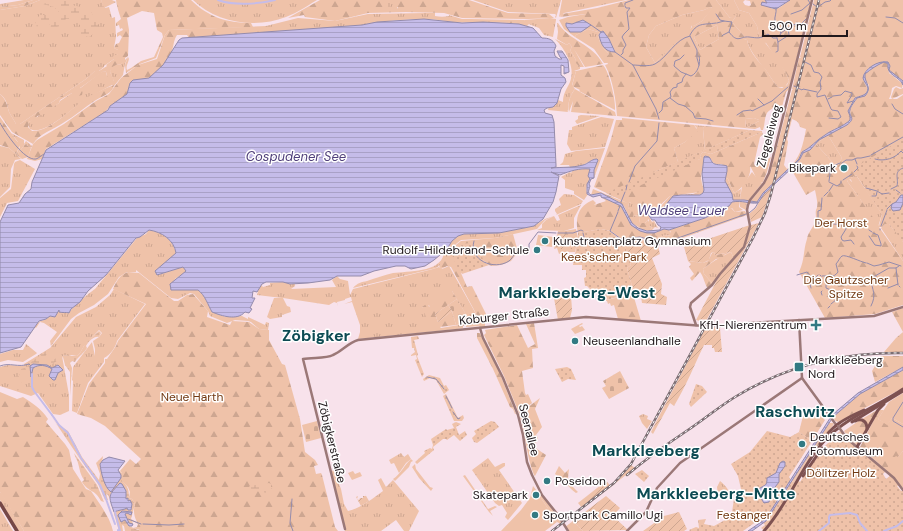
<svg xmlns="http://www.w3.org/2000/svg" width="903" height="531" font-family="'DM Sans',sans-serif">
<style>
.grass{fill:url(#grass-tufts);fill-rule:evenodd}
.forest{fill:url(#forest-firs);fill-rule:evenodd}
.wetland{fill:url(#wetland-marsh)}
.cemetery{fill:url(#cemetery-stones)}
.park{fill:url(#park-dots)}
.garden{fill:url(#garden-furrows)}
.pitch{fill:#efc2a9}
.water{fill:url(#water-rules);stroke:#948bac}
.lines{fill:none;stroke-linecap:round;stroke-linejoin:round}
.stream{stroke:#948bac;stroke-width:1}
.canal{stroke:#c5bce9;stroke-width:2}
.secondary{stroke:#9b7877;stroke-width:2.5}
.trunk{stroke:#7e5251;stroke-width:3}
.motorway{stroke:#764746;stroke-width:3.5}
.rail-casing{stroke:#7b6d72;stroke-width:2.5}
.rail{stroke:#fff;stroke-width:1;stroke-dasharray:3;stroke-linecap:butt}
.secondary-bridge{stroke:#9b7877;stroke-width:2.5}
.poi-dot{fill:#327a83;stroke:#fff;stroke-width:1.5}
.labels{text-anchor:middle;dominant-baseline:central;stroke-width:3;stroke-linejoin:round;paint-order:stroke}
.street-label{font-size:12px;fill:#21191c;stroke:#fff}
.poi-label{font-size:12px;fill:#21191c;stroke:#fff;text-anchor:start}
.park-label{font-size:12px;fill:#723912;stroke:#fff}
.water-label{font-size:13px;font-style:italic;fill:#50407a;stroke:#fff}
.district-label{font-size:16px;font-weight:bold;fill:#0d4b53;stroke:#fff}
</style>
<defs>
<pattern id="grass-tufts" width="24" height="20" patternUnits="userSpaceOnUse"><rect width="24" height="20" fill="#efc2a9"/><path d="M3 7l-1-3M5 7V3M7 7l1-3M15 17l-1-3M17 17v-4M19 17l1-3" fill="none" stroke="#cda691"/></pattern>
<pattern id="forest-firs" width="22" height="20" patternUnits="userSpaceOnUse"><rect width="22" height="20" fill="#efc2a9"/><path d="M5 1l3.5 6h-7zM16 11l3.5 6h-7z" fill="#cda691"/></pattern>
<pattern id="wetland-marsh" width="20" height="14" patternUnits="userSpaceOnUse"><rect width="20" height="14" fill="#efc2a9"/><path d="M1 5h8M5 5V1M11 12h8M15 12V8" fill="none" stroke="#cda691"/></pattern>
<pattern id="cemetery-stones" width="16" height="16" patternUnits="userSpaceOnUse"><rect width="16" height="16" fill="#efc2a9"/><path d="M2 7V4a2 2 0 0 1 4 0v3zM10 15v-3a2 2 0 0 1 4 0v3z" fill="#cda691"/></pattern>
<pattern id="park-dots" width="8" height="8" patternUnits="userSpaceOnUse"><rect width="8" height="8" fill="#efc2a9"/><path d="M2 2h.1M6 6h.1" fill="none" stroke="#cda691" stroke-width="1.8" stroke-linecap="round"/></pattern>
<pattern id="garden-furrows" width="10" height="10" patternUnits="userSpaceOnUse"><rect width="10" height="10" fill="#efc2a9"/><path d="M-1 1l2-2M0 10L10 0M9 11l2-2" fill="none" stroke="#cda691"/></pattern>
<pattern id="water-rules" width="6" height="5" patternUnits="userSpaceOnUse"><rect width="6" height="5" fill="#c5bce9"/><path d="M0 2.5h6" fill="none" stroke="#a9a1c7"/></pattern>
</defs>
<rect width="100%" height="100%" fill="#f8e2eb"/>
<!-- grass -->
<g class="grass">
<polygon points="24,0 33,0 18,5 0,7 0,4"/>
<path d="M 40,0 L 101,0 L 105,8 L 109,7 L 112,18 L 115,17 L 116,37 L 114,48 L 118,50 L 118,54 L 114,59 L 104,66 L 104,67 L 99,71 L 95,71 L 86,79 L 20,124 L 16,124 C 14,120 11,116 9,112 C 7,105 7,99 0,94 L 0,10 L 25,6 Z"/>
<path d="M 193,0 L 317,0 C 305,7 299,12 286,17 C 256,29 216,23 193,0 Z"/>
<polygon points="387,0 394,0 398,9 384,9 384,7 387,7"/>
<polygon points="473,0 561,0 556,18 555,17 556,15 555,14 508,12"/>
<polygon points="562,0 626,0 564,13 559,17"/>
<path d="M 716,0 L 734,0 L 739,10 L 749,13 L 757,26 L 759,35 L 778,59 L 787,75 L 789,81 L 785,87 L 778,87 C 772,81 769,73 763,67 C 757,59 749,50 747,40 L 744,39 L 744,36 L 732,22 L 736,16 L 730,18 Z"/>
<polygon points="710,7 713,8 702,21 694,26 692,25 690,30 655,63 646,47 649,35 656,26 682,15 704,10"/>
<path d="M 427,13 L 435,13 L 435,16 C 440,17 444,17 449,16 L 449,15 L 462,19 L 470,19 L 470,22 C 455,24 440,19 424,19 C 404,19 382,21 362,25 L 266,33 L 266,26 L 298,18 L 335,21 L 368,14 Z"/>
<polygon points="550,18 556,19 556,20 553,37 544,35 539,28 526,23 524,20"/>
<polygon points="717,25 719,39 700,50 694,37"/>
<path d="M 588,29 L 598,32 C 598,41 602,48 609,54 L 606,58 L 608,63 L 604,63 L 594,49 L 575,37 L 576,35 Z"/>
<path d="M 555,39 L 567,45 L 569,43 L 572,47 L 570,50 L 576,60 L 575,61 L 580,67 L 580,69 L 574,71 L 576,71 L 572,85 L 575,89 C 570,95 568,103 568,111 L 567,110 L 568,112 L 548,110 L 549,107 L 558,102 L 558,100 L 563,102 C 563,93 567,89 570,82 C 576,67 565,49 555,39 Z"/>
<path d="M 128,57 L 125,64 L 123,75 L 114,86 L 112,85 C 103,90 94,94 85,100 C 73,107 44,137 30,129 L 28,125 L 29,122 L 59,103 L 60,101 L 72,93 L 74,93 L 100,73 L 104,71 L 106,72 L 107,76 L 114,81 L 110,72 L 111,66 L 118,64 L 120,65 Z"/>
<polygon points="581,115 600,116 577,124 575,121 578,119 578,116"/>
<polygon points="601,117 614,119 605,147 571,151 567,144 569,130 572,130 572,127"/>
<polygon points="754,118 759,120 759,121 746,128 745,119"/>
<polygon points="694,125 704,126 703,130 705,150 678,162 674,148 685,142 697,128"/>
<polygon points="11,133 24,140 24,144 26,141 32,146 31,148 25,144 17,155 21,159 15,160 11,169 10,187 0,197 0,146 9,148 16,154 20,147 18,142"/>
<polygon points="828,135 842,158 839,163 834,164 816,144"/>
<path d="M 605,148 L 594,178 L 594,170 L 598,160 L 594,159 C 585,164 580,167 570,167 L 569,165 L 560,165 L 563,162 L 565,154 L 576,151 Z"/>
<polygon points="20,160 35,169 18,201 7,203 0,217 0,198 11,189 14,164 15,162"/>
<path d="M 584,169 L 590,169 L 589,176 L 590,179 C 588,184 584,189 588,194 L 584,200 L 574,194 L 574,191 L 565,188 L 565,180 L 561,177 L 570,172 L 571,173 L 573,170 Z"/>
<path d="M 752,172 L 761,183 L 763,182 L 748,201 L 733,200 C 731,192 724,185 725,177 L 728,179 L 734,193 L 741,189 L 740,200 L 742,186 Z"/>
<polygon points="856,175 882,214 878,227 860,199 860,197 858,196 847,181 849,179 852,182 851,178"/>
<path d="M 702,184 L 704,190 L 703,193 C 696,198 688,193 681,195 C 673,197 665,205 661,211 L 647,213 L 652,222 L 654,221 L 658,228 L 655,227 L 651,231 L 646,231 L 651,229 L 652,227 L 649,226 L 649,219 L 645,223 L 640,223 L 639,217 L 636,215 L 633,217 L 631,210 L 628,208 L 629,203 L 631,202 L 640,202 L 641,210 L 660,207 L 670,196 L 680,194 L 693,194 L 702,190 Z"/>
<polygon points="564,194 574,195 583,201 581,204 556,215 557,214 555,211 555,209 561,205 559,199"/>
<path d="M 735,201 C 739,201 743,201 747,202 L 746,210 L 740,207 L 740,201 L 739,207 L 743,210 L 735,212 L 732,208 L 728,210 L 727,207 L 732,202 Z"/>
<polygon points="581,205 574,218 574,228 564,231 537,230 542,228 542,224 546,220 554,216 557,221 560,220 558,215"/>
<path d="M 554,216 L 545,220 L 537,229 L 495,238 L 461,240 L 456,244 L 443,263 L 436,268 L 353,288 C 357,283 362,282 367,281 C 376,278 384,275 393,273 C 408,271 441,273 444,253 L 434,260 L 447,249 L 452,241 L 458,236 L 464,234 L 499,233 L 534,226 L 545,219 Z"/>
<polygon points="885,224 889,224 894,230 898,231 903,242 903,261 881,228"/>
<polygon points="664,229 669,230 672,236 664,235 661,237 656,236 655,233"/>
<path d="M 149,230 C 162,232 174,240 176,254 L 155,271 L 158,275 L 183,267 L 187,271 L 175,279 L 171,290 L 198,290 C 205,295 208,305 212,312 L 226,317 L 242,316 L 248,319 L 248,317 L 265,325 L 266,322 L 269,323 L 268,330 L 259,329 L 251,322 L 248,321 L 235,320 L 227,323 L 210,316 L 208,311 L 194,294 L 190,293 L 178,299 L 171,298 L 136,270 L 136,272 L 127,272 L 119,277 L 108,294 L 94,305 L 79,313 L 71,319 L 51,346 L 50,341 L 57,332 L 44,323 L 40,322 L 36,328 L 34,327 C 40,319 44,322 50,316 L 53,317 L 59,310 L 60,312 L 69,313 C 72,307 89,293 95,289 L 137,238 L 146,234 Z"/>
<path d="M 731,252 L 734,259 L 713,284 L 704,274 L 703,269 C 712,262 720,257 731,252 Z"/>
<path d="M 449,266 L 480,321 L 478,322 L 479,326 L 466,327 L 466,325 L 463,326 L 463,328 L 457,329 L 358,339 L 360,332 L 360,325 L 352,302 L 344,304 L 352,301 L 351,297 L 345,299 L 345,300 L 337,302 L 338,307 L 337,303 L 334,302 L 329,305 L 283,298 L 287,306 L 290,307 L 291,312 L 282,315 L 282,317 L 270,319 L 267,317 L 274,298 L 282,298 L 257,295 L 259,288 L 261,285 L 263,287 L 270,285 L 270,283 L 283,282 L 295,284 L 295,286 L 291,289 L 336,287 L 332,280 L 337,276 L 340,279 L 348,281 L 350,295 L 353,289 L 433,269 L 439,267 L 442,269 ZM 452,291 L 471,323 L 441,328 L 422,307 L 429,305 L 430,308 L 432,307 L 432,305 Z"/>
<path d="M 114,289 L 145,304 L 117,341 C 116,347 110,355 104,358 L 104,362 L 88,383 L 77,413 L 72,411 L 73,381 L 72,380 L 73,367 L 92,342 L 95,356 L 95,349 L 93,341 L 99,337 L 102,333 L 99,330 L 84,346 L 80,353 L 77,356 L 71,355 L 62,356 L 69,395 L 69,411 L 60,415 L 53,414 L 38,393 L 31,396 L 0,386 L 0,367 L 8,365 L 24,366 L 24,364 L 50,348 L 76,317 L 96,307 L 110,295 Z"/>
<polygon points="26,344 37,353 36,354 23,362 8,360 0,362 0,354 13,350 23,350"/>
<polygon points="643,414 648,416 647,419 652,421 647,429 642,423 639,416"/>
<polygon points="51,416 58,426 68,433 80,459"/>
<polygon points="823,431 819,442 793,482 792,481"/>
<polygon points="401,453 404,457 408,454 411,459 406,463 399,473 394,463 391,464 389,460"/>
<polygon points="488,458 495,467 503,463 505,463 505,466 499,470 522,503 508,520 505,517 507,513 502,505 499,506 495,503 472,470"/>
<polygon points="631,465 635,468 595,499 620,478"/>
<path d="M 335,470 L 336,473 L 335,474 L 341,489 L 344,504 L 348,511 C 361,508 372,499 383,491 L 378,480 L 381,478 L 386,487 L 393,480 L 419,511 L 409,531 L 404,531 L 396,520 L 381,531 L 345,531 L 331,471 Z"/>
<polygon points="465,475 488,509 495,506 497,507 490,511 493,516 489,512 463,476"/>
<path d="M 720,481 C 726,486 730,490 729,497 L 726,499 L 723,494 L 718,495 L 717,487 Z"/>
<polygon points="539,491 562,523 561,524 557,522 541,498"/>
<polygon points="0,492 2,494 24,531 18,531 0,500"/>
<polygon points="0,509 13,531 0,531"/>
<polygon points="573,521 583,531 568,531 565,527"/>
</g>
<!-- forest -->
<g class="forest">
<polygon points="33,0 40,0 25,6 0,10 0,7 18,5"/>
<polygon points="101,0 112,0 116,2 104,8"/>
<path d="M 116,0 L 191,0 C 208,17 227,23 251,23 L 253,27 L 169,30 L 165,35 L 156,58 L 140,64 L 126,73 L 125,65 L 128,57 C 131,60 125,65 127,70 L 131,68 L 141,61 L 154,57 L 163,37 L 162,33 L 157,30 L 154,13 L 142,11 L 127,18 L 129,30 L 128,56 L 125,58 L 125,61 L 120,65 L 118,64 L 112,67 L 110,72 L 114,80 L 111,84 L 107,82 L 107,75 L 106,72 L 104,71 L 80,88 L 83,90 L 82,95 L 78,96 L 72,93 L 60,100 L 59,103 L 42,115 L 37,116 L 36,119 L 29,122 L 28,127 L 32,131 C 51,132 72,107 88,97 C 95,93 106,88 114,85 C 113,93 103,96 96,100 C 85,107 75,116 63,123 C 54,129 39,134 33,144 L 12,132 L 0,115 L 0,94 C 6,99 7,105 9,112 C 11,116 14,120 16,124 L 20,124 L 86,79 L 97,69 L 99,71 L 107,66 L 106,65 L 114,59 L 113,56 L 118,54 L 118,50 L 114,48 L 116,44 L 119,43 L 122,37 L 120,35 L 117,37 L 117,33 L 123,30 L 122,28 L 120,29 L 119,25 L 116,26 L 116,23 L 121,19 C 119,13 117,7 116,0 Z"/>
<polygon points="320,0 387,0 388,7 384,7 384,9 398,9 398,7 394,7 394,0 469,0 508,13 549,14 554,18 528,19 462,18 444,13 406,12 368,13 335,21 305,17 304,15 288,18"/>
<path d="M 629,0 L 716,0 L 730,18 L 738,13 L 732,22 L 744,36 L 744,39 L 747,40 C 749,50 756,59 763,66 C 769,73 772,81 778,87 L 782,88 L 787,85 L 789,81 L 787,75 L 766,43 L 760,42 L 757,26 L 749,13 L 739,10 L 734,0 L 745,0 L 743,2 L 745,5 L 749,6 L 751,5 L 750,1 L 745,0 L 765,0 L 772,9 L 779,8 L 790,0 L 811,0 L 789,89 L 786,92 L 782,107 L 774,107 C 772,109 768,111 767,113 C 764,119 765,125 763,130 L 761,130 L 760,127 L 755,129 L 617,116 C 616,100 613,80 605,65 L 608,64 L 605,58 L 609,54 C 602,48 598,41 598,32 L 588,29 L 576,35 L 575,37 L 564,29 L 559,20 L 568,17 L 586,14 L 560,17 L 562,14 L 597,8 ZM 711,7 L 712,8 L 702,21 L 694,26 L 687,17 L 691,23 L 692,27 L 655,63 L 646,47 L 649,35 L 656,26 L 682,15 L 704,10 ZM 717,25 L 719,39 L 700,50 L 694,37 ZM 603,31 L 609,39 L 615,51 L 603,46 L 599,35 L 600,32 ZM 754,118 L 759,120 L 759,121 L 746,128 L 745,119 Z"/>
<polygon points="814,0 818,0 773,184 763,193 757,202 750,202 764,185 770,173 792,90 793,90 792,89 799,58 801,58 800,57 808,25 809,25 808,24"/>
<path d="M 820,0 L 903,0 L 903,81 L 890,72 L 889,70 L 890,66 L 885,61 C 876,64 860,70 864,81 C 865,86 870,88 866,93 C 864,96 858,96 855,98 C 850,108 847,107 851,118 L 850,120 C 843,127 833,129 825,135 C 816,140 811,148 802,152 C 800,155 800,158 798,160 C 791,169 782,175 774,183 ZM 792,119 C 797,121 799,122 800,127 L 806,129 C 803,145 800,160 787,169 L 784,165 L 788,142 L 787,139 Z"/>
<polygon points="470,19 524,20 529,24 527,26 512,23 470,22"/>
<path d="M 557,23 L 558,23 C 569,41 593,44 603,64 L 585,67 L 574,49 L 584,67 L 580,67 L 574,61 L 576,60 L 570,50 L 572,47 L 569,43 L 567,45 L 557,39 L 558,32 Z"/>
<path d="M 266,26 L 266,33 L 189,38 L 187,35 L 177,35 C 173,41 174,47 171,53 C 167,62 158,71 150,77 C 145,81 136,78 130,83 L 127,94 L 110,106 L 105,112 L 46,149 L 42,159 L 35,161 L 27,159 L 33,144 L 37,140 L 64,124 L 96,101 L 109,94 L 121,78 L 138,65 L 157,59 L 165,35 L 169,30 Z"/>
<path d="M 884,62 L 888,64 L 889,73 L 903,84 L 902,88 L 896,86 L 892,88 L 891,94 L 889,99 L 897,99 L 903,95 L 903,195 L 897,233 L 895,234 L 893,232 L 894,230 L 889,224 L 885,224 L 882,227 L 879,227 L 903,261 L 903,305 L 875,314 L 825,318 L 799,272 C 805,259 803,251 807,239 C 808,232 813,228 815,222 C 817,217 815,214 816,210 C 819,205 816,196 815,190 L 806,195 L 791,169 L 800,159 L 803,153 L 810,150 L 819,140 L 847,125 L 851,121 L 850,109 L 857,98 L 868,93 L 869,85 L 865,81 L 865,74 L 876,65 ZM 828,135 L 842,158 L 839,163 L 834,164 L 816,144 ZM 856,175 L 865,188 L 863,189 L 866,191 L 882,214 L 879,226 L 860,199 L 862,193 L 861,192 L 858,196 L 847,181 L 850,179 L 853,182 L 854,181 L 851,178 Z"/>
<path d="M 603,65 C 609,71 616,101 615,110 L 579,91 L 580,90 L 574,87 L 575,84 L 574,87 L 572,86 L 576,71 Z"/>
<polygon points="896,87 900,89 903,88 903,94 892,99 891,97 894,89"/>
<path d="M 575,89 L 615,112 L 616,116 L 571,112 L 573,101 L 569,112 C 567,105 570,95 575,89 Z"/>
<polygon points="0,117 16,140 18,142 19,140 22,141 16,154 9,148 0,145"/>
<path d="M 622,118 L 694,125 L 698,131 L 685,142 L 674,148 L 678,162 L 654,172 L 700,159 L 701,154 L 703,152 L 711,154 L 762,132 L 763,134 L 760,137 L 754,164 L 755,166 L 759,166 L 771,157 L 767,172 L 763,182 L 758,184 C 758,181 752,169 750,166 C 752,176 743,188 734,193 L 728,179 L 725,177 L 727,171 L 722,164 C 717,164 713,165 711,159 L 704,157 L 701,178 L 702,184 L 702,190 L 700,192 L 670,196 L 656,209 L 650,208 L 645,210 L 641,210 L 638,206 L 639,202 L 631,202 L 629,203 L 628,208 L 634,211 L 633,217 L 636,215 L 639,217 L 640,223 L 645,223 L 648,220 L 650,224 L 649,226 L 652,227 L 650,230 L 643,230 L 632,223 L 624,206 L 619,202 L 601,193 L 591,195 L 593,189 L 627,203 L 594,187 L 611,139 L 616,120 L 622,120 Z"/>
<polygon points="704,126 750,130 705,150 703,129"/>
<polygon points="25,144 31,148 28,157 22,159 17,155"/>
<path d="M 603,198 L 604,198 L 621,206 L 631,225 L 635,228 L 640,231 L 655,233 L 656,236 L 660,235 L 661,237 L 664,235 L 671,236 L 669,233 L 671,232 L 669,230 L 705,218 L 727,207 L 728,210 L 731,208 L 735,212 L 745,211 L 747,215 L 660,246 L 658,242 L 658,245 L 652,245 L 647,239 L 640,237 L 621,239 L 611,231 L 601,229 L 578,233 C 575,218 578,206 593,200 L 596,203 L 594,205 L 606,201 Z"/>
<polygon points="576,229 578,238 575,252 563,252 559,254 557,248 554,249 558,231 564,231"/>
<polygon points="513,234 518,252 511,261 501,265 492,266 489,265 482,259 462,246 461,273 467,287 472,286 486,314 487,321 485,322 485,327 480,328 478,322 480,321 451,267 447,266 441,269 439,266 457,244 461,241 495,238"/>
<path d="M 714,252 L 715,255 L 731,252 L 724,255 L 723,258 L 716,259 L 703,269 L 704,274 L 713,284 L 708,289 C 704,283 704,277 700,272 L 692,281 L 690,278 L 694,274 L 689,267 L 691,264 L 688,261 L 703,263 L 708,261 L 712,253 Z"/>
<path d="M 128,272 L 139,273 L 174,301 L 178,301 L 187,295 L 193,294 L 208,311 L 207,317 L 230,325 L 232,321 L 249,322 L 259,329 L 269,330 L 269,340 L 282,364 L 285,365 L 300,419 L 305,452 L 315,460 L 318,465 L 314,466 L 316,474 L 321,473 L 322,475 L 335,527 L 338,531 L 140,531 L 140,530 L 133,528 L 137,527 L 138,524 L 140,525 L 135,522 L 137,522 C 134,517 133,510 135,504 L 132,499 L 129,498 L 130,492 L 128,487 L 122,481 L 122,473 L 120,471 L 130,459 L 136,464 L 141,459 L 105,426 L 91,418 L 77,414 L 89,384 L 105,363 L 105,359 L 107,359 L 116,346 L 118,341 L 146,304 L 113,289 C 117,280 120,275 128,272 Z"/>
<path d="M 448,291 L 452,291 L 457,299 L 435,314 L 438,322 L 452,311 L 456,325 L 431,328 L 422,307 L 428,303 L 429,307 C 435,302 441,296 448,291 Z"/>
<polygon points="633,294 641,321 618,319 614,305 611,306 610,303 608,304 607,301 602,301"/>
<polygon points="903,308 903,352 884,352 896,338 903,332 892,312"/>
<polygon points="534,323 538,348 532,349 533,368 522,371 525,393 526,395 528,394 532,403 519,413 504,376 484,335 486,333 485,330 517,325 528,348 535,344 526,324"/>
<polygon points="477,333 480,333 500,374 516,414 515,414 513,409 510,407 493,369 477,338"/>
<polygon points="881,356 903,356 903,367 875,382 872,371"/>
<polygon points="903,370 903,388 838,422 835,421 833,417 860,394"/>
<path d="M 0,392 L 17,399 L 23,397 C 32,403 42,409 48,419 L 46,422 L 65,444 L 69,450 L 73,469 L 86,489 L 91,491 C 99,503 110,517 113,531 L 24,531 L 0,492 Z"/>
<path d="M 540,398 L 535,409 L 542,427 L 536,435 L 538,438 L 534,447 L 546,455 L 535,476 L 534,475 C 526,456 526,433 519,414 Z"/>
<polygon points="877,410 868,427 862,419"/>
<polygon points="879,410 884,410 878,419 887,424 892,418 903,424 903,451 887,471 860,447"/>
<polygon points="804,412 813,412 818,417 820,415 825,420 812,441 799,432"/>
<polygon points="860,420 863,421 867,427 857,445 849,439 844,431"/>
<polygon points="828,423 833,423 834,424 824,437 794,483 793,482 819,442"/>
<path d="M 411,459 L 413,461 L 411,462 L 409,467 L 395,481 L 393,479 C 401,474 404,465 411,459 Z"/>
<polygon points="415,464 416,469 430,487 433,488 431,491 419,478 412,467"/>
<path d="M 559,466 L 565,473 L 569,469 L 568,478 L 571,485 L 578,492 L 576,493 C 569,488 563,479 555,474 Z"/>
</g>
<!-- wetland -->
<g class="wetland">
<polygon points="56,0 75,0 69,3 72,5 89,9 97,21 99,30 89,37 79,35 80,32 83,29 75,19 66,19 60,26 51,29 49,23 40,22 37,27 35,21 40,15 52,15 55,18 61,14 54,7 43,4"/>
<path d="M 99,331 L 101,333 L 99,337 C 94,336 89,341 86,346 L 87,348 C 84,353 76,359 75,362 L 72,361 L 70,363 L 72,368 L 70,396 L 70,372 L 65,365 L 63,357 L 49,366 C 43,363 33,362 29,367 L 30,363 L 50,348 L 44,359 L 44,362 L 47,364 L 58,357 L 69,355 L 72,356 L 77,356 L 80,353 L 85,344 Z"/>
<polygon points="24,368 26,369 25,372 18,391 17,390 20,381 18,379 21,369"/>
<path d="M 53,415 L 59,425 L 68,431 L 82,457 L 99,480 L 100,474 L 96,463 L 103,456 L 101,469 L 105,483 L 110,491 C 116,487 122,478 119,471 L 122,473 L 122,481 C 128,486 129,490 129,498 L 132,499 L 135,504 L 131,519 L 141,525 L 132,521 L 133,524 L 129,524 L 125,514 L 131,511 L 122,511 L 119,515 L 121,522 L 125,520 L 129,526 L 138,530 L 140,530 L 140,531 L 125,531 L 124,526 L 122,525 L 123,531 L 119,531 L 113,510 L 114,512 L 128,508 L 132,509 L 131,503 L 126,499 L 119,484 L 111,493 L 110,499 L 108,495 L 106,494 L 108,500 L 105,500 L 98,484 L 80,459 L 68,433 L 58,426 Z"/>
<path d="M 74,453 L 97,485 L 104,502 L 101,501 C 95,489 89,493 82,482 L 84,480 C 80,474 80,470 78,463 C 77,459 75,457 74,453 Z"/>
<polygon points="269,483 271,484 271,488 274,490 274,492 272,494 252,490 249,486"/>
</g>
<!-- cemetery -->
<g class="cemetery">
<polygon points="457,299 471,323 456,325 452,311 448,305"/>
<polygon points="620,371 629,388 609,399 602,388 606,386 603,381"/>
<polygon points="317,421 321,438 306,442 302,425"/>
</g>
<!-- park -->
<g class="park">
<polygon points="750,130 762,131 762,132 711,154 703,152 701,154 700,159 614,197 606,193"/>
<polygon points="903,139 903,242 882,214 856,173 857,166"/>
<polygon points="601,229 610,231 618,238 623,239 631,265 627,268 634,293 602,301 597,293 590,289 587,286 585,286 584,278 586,277 586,270 582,270 582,265 573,265 578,238 578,233"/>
<path d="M 471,243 L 482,253 C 482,260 484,262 489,265 L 462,274 C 456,265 450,257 457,246 L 462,245 L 461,244 Z"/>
<polygon points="418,336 419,339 414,340 418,355 417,356 424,374 422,377 415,360 417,359 416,355 411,356 411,355 415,352 414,348 412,348 411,337"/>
<polygon points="567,367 571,369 576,380 568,379 562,382 555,369"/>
<polygon points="429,375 440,378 444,386 446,385 449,390 444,394 436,380 430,378 424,381 423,379"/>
<polygon points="696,384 702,386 707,392 691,407 689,404"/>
<polygon points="446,394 458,418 463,415 464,418 462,421 454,421 443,396"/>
<polygon points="491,421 495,422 499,427 477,443 474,442 472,438 476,434 474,431"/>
<polygon points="456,422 461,424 456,427 459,435 465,431 467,435 460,441 454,435 447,440 446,439 443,439 433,447 434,450 417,464 415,462 425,453 424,451 430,448 432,449 433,445 431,439 446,429 447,430 454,428 452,424"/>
<polygon points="767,431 790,437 799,432 812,441 789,477 790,479 794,483 797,480 800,482 823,448 840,431 885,472 883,474 886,479 891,475 899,485 897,486 901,491 903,491 903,531 765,531 761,528 765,525 760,519 743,531 690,531 689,530 696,527 699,528 698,520 706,519 704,524 714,526 725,520 723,517 732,512 734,499 743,498 738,476 731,464 750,452"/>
<polygon points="642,470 649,476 644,482 635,474"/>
</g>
<!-- garden -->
<g class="garden">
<polygon points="772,187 762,217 751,222 749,214 756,208 762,196"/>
<polygon points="759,223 706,321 703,319 700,321 696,320 716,282 723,271 745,247 751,225"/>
<polygon points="750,225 745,245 734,259 731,252 715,255 714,252 711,253 709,260 703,263 688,261 684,247"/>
<polygon points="559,234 572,235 572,249 559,249"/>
<polygon points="642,239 651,247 658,246 660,254 652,258 662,284 661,294 667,297 666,305 642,303 641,297 634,293 627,268 631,265 624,243"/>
<polygon points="553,293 571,295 572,310 570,318 558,320"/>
<polygon points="448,305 452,311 438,322 435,314"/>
<path d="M 706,327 L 720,328 L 722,352 L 715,352 L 714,348 L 712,348 L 712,345 L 704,345 C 694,366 686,386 674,406 L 670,403 L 653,434 L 651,432 L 656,422 Z"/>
<polygon points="606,481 610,485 582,508 578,503"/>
<polygon points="365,494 369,501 361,506 356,497 358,496 357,499 359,500 360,498 363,498 363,496 366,496"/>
<polygon points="606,496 620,508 613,516 628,530 583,531 573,521"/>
<polygon points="679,512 687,529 684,531 643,531 664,516"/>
</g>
<!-- pitch -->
<g class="pitch">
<polygon points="848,162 851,167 841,173 838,169 842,164"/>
<polygon points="538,235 553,237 552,247 536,245"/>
<polygon points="582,323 583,324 579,326 580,327 582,326 585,330 575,334 571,329"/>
<polygon points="903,393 903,424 892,418 887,425 878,419 889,402"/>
<polygon points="903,451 903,488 887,471 889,462 896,456 898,457"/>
<polygon points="353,471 355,474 360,472 362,476 352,480 348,473"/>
<polygon points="533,486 541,496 541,498 557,522 545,531 501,531 521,510 530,498"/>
</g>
<!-- water -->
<g class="water">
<polygon points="765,0 790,0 776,9 761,5 762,2 767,3"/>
<path d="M 424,19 L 462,23 L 483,22 L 519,24 L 533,28 L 542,38 C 548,38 553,39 556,46 L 554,51 L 555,56 L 559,59 L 562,59 L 560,57 L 557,51 L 562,51 L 568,60 L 569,72 L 564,74 L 564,66 L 561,65 L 561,75 L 565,78 L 566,82 L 561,89 L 557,103 L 553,107 L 547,108 L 544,110 L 545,113 L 552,115 L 554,122 L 556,165 L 556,167 L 551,168 C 562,167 572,168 583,165 C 588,164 591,159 597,159 L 598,160 L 594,170 L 594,178 L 591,179 L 589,184 L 590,186 C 589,190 587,193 591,195 L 601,193 L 622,204 L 632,223 L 638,228 L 647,231 L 660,230 L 661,227 L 658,225 L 655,220 L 652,220 L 647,213 L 661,211 L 673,196 L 681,195 L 700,195 L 703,193 L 704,190 L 702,174 L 704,157 L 705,156 L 709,157 C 710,158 711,160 712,162 C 715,166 722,164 727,166 L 727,171 L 725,181 L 732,194 L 733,200 L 744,200 L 757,202 L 763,193 L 786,171 L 792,166 L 799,159 L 802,152 C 811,148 816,140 825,135 C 833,129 843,127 850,120 L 850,116 L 848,111 L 855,98 C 859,96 868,96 868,88 C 867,85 864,82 863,78 C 864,69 878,60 888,62 L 890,66 L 889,70 L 903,81 L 903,85 C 900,76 886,76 888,64 L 884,62 C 877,65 871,69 865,74 C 864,83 873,87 865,96 L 857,98 C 855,101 850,107 850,110 C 848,117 857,117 847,125 L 819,140 L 810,150 L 803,153 L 800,159 L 793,167 L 764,194 L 758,203 C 748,204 743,200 732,202 L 729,206 L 705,218 L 669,230 L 664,229 L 654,233 L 647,233 L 640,231 L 631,225 L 621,206 L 604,198 L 603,198 L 601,197 L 601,195 L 593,197 L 587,194 L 587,184 L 590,179 L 588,176 L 590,169 C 579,168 570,171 560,175 L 551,172 L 559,176 L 556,192 L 553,202 L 543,219 L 534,226 L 499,233 L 464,234 L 458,236 L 452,241 L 447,249 L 434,260 L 425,266 L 411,269 L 405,266 L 396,266 L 374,271 L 361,276 L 337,276 L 330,280 L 308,283 L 290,284 L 283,282 L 266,282 L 262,284 L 257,292 L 253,291 L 252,298 L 255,298 L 250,308 L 252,309 L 249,313 L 245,312 C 237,321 222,316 212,312 C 208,305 205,295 198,290 L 171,290 L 170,284 L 186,271 L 183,267 L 157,275 L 155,271 L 176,253 C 174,240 162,232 149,230 L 140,237 L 136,238 L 106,275 L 88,291 L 80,302 L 71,309 L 69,313 C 66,312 63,313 59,312 L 59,310 L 55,317 L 50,316 L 46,319 L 39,321 L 21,347 L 0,353 L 0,222 L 8,205 L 19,203 L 25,194 L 31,189 L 32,182 L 46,150 L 108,110 L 110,106 L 127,94 L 130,83 L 133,80 L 149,78 L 163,65 L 179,40 L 182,38 L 362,25 L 377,22 Z"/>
<polygon points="583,20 591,25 581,32 570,32 566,26 566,23 572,24"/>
<path d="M 603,31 L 609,39 L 615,52 C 604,52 601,44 599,35 L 601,32 Z"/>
<polygon points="901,195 903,195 903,203 900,210 893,211 891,208 892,204 896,202"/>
<path d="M 33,364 L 47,365 L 52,368 L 58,365 L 63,370 L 58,373 L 55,380 L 53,380 L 49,376 L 52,369 C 46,365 39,364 33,368 L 31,377 L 30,366 Z"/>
<polygon points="903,367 903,370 860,394 833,417 766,521 752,531 748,531 764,520 770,512 832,415 858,393"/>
<path d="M 109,457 L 125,461 L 118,470 L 121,475 L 121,478 L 111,492 C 104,487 101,472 100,464 L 103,460 Z"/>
<path d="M 783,461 L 785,462 L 785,466 L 779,474 L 779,482 L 772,491 L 769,502 L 764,503 L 762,500 L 759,489 C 765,484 767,487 767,478 L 776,473 L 780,463 Z"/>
<path d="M 120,483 L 122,484 L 126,491 L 126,499 L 128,498 L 128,501 L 130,500 L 132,504 L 131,510 L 128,510 L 127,508 C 124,510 118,510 114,512 C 108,495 108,496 120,483 Z"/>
<polygon points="122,511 132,512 131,515 127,513 125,514 129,523 133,524 132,526 129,526 125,520 121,522 118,515"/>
</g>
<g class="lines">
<!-- stream -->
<g class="stream">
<polyline points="813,4 817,7"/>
<polyline points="625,5 625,3 633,0"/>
<polyline points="818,7 825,2 830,1 831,0"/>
<path d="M 776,8 C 777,13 774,17 775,21 C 777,26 780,28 781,34 L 777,37"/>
<polyline points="716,14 720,20 724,21"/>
<polyline points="791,14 802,10 810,3 808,0"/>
<polyline points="886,17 895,18 903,23"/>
<path d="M 717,23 L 724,21 L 732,22 L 729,32 C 738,44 740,36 749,37 C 758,38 760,39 768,34 L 773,38 L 777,38"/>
<polyline points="802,23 806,19"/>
<polyline points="591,25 601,32"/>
<polyline points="781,33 788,28"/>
<path d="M 690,35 C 697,22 703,25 716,23"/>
<polyline points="690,36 697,50 697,58 699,65"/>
<polyline points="722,36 723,35 729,32"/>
<path d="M 778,42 L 789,35 L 788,28 C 793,24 799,23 804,24"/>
<polyline points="615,52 633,65 656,109 659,119"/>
<polyline points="776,52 778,51 778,42 777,38"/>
<polyline points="621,55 623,53 623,50 626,45 622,37 624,34 629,29 627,12 630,8 626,8 625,6"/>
<path d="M 684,55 L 680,59 L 675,61 L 674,66 L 681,72 L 691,76 C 698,73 701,63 699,56"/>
<polyline points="805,62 811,65 814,72 819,73 822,77 820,82 821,89 817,94 817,97 825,95 831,109 832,110 838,111 841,117 838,119 829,118"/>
<path d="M 633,65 C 639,65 649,67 655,64 C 668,57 675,39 690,36"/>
<polyline points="794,86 802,90 803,89 817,92"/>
<polyline points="833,96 841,95 845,91 852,93 852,95 847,103 853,101"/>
<polyline points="670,98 678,104 685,106 693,113 695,118 706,119 713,121"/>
<polyline points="758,99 764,105"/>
<polyline points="828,99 832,97"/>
<polyline points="892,104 895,109 903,114"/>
<polyline points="659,113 662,110 663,102 671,97 670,92 673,88 677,87 677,84 682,82 683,78 686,74"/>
<polyline points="737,115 743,111 751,110 752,111 772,101 788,87"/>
<path d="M 0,123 C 5,132 24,161 36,159 C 39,158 42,155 44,154"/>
<polyline points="871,155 903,137"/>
<polyline points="855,159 857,164"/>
<path d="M 875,159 C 884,162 896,158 901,151 L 903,153"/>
<polyline points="842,163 846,160 852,160 857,158 861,158 870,156"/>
<polyline points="822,166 828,167"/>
<polyline points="833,166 840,163"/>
<polyline points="854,172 858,168 857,166"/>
<polyline points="843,180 852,174"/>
<polyline points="829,181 830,174 828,167 832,166"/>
<polyline points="629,182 635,166 657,141 659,123"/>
<polyline points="829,182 837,186 840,184"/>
<polyline points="841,183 841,181"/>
<polyline points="866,188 877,191 882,194 889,193"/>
<path d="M 891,189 L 897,186 C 899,178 893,172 903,168"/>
<polyline points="626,190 627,185"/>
<polyline points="896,190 900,193"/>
<polyline points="829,191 833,185"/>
<polyline points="824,196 828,192"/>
<polyline points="872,196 876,196 877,192"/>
<polyline points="621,202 625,192"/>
<polyline points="887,209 892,204"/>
<polyline points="618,211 620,206"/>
<polyline points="618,212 610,231 621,239 640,237 647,239 652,245 658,245 749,213 755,208 758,203"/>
<polyline points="826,223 833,223"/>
<polyline points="821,224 818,223 818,211 821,210 822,198"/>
<polyline points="823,224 824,223"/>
<polyline points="834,224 844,225 846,229 841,237 842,240 844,241 851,240 854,244"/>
<polyline points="881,226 887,210"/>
<polyline points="880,229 880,230"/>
<polyline points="869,230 872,232"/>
<polyline points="558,233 573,233 581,230 583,231"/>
<polyline points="583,233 584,237"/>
<polyline points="869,236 875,245 881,246 881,244 878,235 873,233"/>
<path d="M 474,241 C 468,260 494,271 509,261 C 512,259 514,254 517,251 L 529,250 L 529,244 L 538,232 L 556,233"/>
<polyline points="867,263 874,266 879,265 889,262 901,266"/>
<polyline points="896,268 898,285"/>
<polyline points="797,275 807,272 813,280 818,275"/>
<polyline points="820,275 821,276"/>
<path d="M 822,276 C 829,275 833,279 838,272 L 836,264 C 838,262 840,257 842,256 C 845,254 861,262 866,263"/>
<polyline points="875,276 889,268 896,268 899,266"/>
<polyline points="826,283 825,280 827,278"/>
<polyline points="826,285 826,288 831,290 837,296 837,299 831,304"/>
<polyline points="899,286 900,287"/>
<polyline points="811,288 810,284 812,281"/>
<polyline points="888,288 898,284"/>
<polyline points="822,291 821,292 822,295"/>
<path d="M 871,306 C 877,294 872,291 871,279 L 874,277"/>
<polyline points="828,308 830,306"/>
<path d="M 0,366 C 10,362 18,368 29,364 L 30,365"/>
<polyline points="427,377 436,379 444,389"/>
<polyline points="446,396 452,408"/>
<polyline points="903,402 893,418 893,421 903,427"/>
<polyline points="453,412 458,419 460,418"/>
<polyline points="835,474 836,476"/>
<polyline points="292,499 290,523 293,531"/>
<polyline points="128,519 141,524"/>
<polyline points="143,524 169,525 184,524"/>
</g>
<!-- canal -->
<g class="canal">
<path d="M 218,0 C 235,6 258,4 275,0"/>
<polyline points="32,374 32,387 34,391 52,415"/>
<polyline points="52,415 59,425 68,433 81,458 100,485 106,499 115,524"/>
<polyline points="115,512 120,531"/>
<polyline points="118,530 118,531"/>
<polyline points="819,531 829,523 829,517 830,515 850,513 857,515 860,523 867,531"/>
<polyline points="884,531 897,526 903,521"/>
</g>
<!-- secondary -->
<g class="secondary">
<polyline points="799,320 802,378 837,426"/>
<polyline points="696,325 690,307 691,303 712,285 720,274 744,247 750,226 747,210 748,205 750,200 764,183 769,173 812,0"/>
<polyline points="707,326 720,326"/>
<polyline points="719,326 750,323 874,316 903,307"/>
<polyline points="480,328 483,338 503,378 518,415 523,435 527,462 532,475 542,495 558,515 568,531"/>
<polyline points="843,433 851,442 894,478 903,490"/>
<path d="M 345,529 L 303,359 C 312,357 326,359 333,355 C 342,351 348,343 358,340 L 586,317 L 704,326"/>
<polyline points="627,531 646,512 657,488 680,463 802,378"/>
</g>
<!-- trunk -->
<g class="trunk">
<path d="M 855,421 C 862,418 867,421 867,429"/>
<polyline points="852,422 903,391"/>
<path d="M 820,444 C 832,425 844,419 864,410"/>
<polyline points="857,447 878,410 884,404"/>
<polyline points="803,476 822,448"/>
<path d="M 764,531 C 789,503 801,466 826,439 C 847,417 878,406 903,389"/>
</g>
<!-- motorway -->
<polyline class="motorway" points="0,503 17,531"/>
<defs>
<g id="rail">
<path d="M 627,475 C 646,459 667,444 688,430 C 704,419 719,407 735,397 C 787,365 843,352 903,353"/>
<polyline points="552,531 614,483 631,464 753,238 765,213 771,194 819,0"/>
</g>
</defs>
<!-- rail casing -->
<use href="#rail" class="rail-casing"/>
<!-- rail -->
<use href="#rail" class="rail"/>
<!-- secondary-bridge -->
<g class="secondary-bridge">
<polyline points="704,326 707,326"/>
<polyline points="838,426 843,433"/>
</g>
</g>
<!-- markers -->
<g class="poi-dot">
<circle cx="844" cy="168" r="4"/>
<circle cx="545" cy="241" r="4"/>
<circle cx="537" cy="250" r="4"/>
<path d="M814 319h4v4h4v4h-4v4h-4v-4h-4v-4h4z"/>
<circle cx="575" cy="341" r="4"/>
<rect x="794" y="362" width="10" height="10" rx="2"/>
<circle cx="802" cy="444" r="4"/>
<circle cx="547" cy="481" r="4"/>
<circle cx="536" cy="495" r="4"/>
<circle cx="535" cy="515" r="4"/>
</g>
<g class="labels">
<!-- street labels -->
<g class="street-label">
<text transform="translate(769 136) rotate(-75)">Ziegeleiweg</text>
<text transform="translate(504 316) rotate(-6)">Koburger Straße</text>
<text transform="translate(529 430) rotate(76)">Seenallee</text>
<text transform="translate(332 442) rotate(76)">Zöbigkerstraße</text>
</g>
<!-- poi labels -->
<g class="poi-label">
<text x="836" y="168" text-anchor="end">Bikepark</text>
<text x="553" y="241">Kunstrasenplatz Gymnasium</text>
<text x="529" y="250" text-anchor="end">Rudolf-Hildebrand-Schule</text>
<text x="807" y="325" text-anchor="end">KfH-Nierenzentrum</text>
<text x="583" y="341">Neuseenlandhalle</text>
<text x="808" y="360">Markkleeberg<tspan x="808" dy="14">Nord</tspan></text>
<text x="810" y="437">Deutsches<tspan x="810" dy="14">Fotomuseum</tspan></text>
<text x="555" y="481">Poseidon</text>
<text x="528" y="495" text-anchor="end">Skatepark</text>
<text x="543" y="515">Sportpark Camillo Ugi</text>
</g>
<!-- park labels -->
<g class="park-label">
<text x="841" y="223">Der Horst</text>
<text x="604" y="257">Kees'scher Park</text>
<text x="846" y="280">Die Gautzscher<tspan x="846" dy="14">Spitze</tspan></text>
<text x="192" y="397">Neue Harth</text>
<text x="841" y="473">Dölitzer Holz</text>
<text x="744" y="515">Festanger</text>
</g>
<!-- water labels -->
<g class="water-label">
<text x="296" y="156">Cospudener See</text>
<text x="682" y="210">Waldsee Lauer</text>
</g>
<!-- district labels -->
<g class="district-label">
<text x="577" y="292">Markkleeberg-West</text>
<text x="316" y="335">Zöbigker</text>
<text x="795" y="411">Raschwitz</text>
<text x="646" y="450">Markkleeberg</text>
<text x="716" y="493">Markkleeberg-Mitte</text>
</g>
</g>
<!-- scale -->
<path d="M763 30v6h84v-6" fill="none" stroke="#21191c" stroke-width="2"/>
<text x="769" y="30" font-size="12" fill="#21191c" stroke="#ffffff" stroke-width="3" paint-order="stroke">500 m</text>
</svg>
